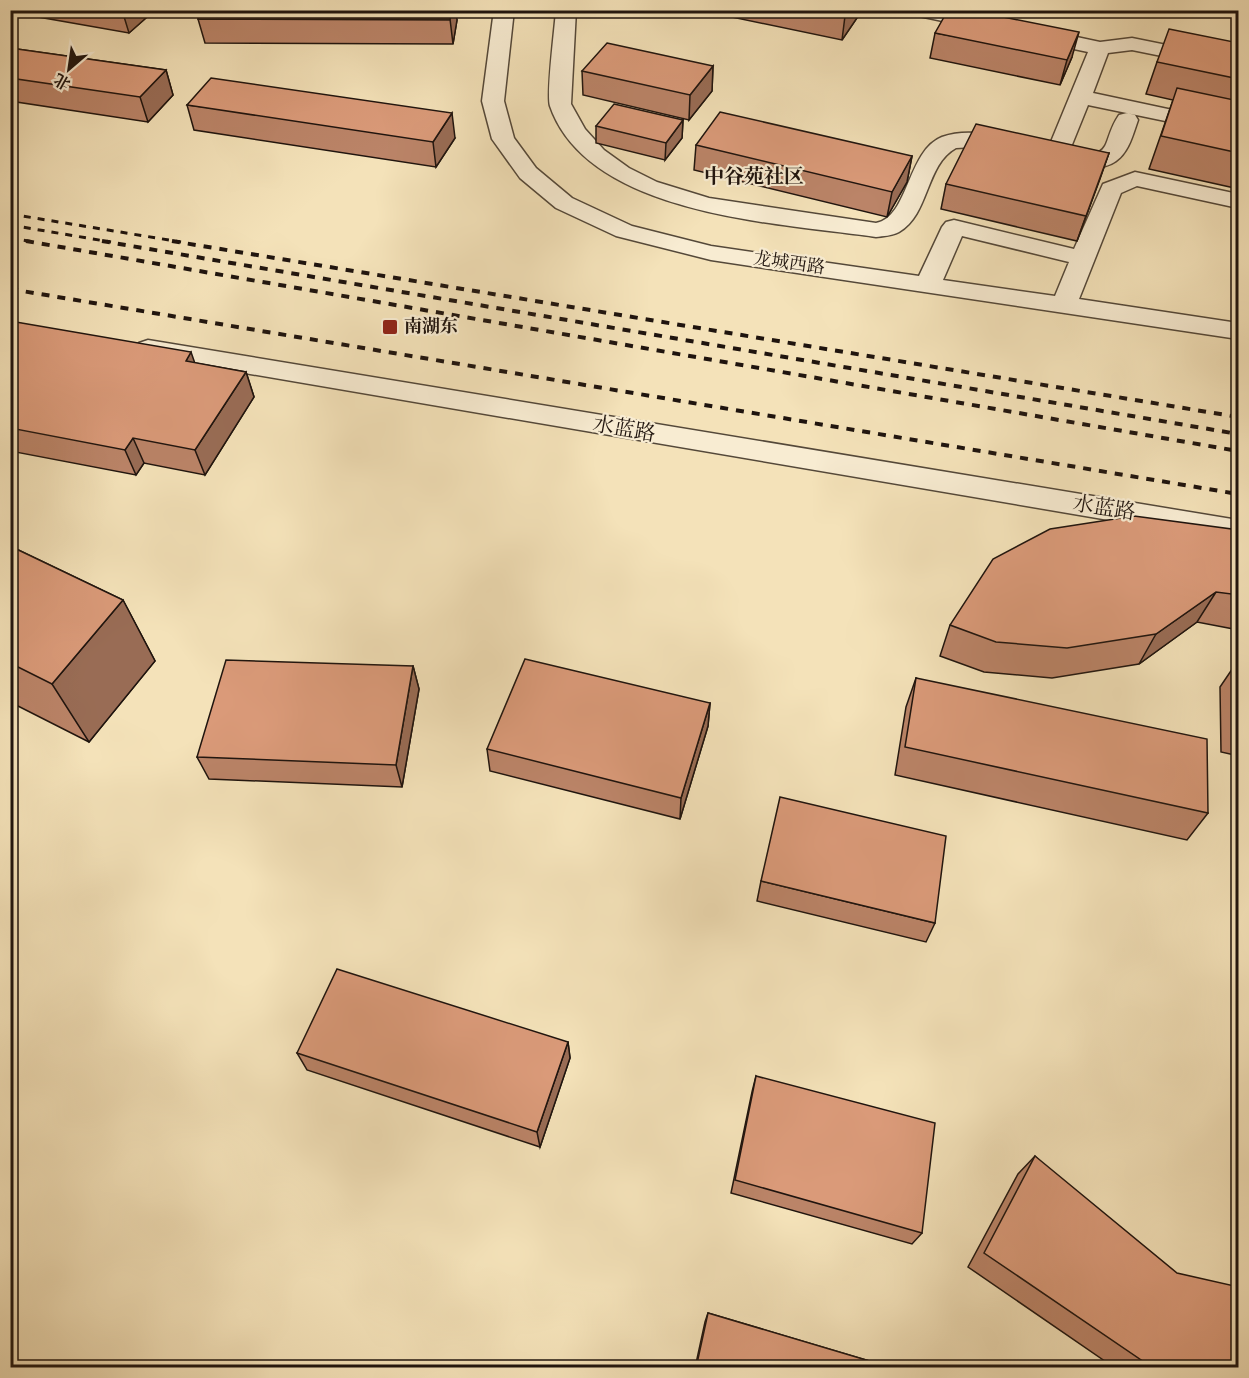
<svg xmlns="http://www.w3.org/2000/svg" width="1249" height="1378" font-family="'IM FELL English','Noto Serif SC',serif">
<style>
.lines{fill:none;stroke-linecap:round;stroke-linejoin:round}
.minor-casing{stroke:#544839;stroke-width:3}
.minor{fill:#f8ecd2;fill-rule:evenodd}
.rail-far1{stroke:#1f140e;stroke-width:3;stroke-dasharray:7 7;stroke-linecap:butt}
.rail{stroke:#1f140e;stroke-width:4;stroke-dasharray:8 8;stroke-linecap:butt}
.wall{fill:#bb8468;stroke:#1f140e;stroke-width:1.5}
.shaded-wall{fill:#996c55;stroke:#1f140e;stroke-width:1.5}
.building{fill:#da9a79;stroke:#1f140e;stroke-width:1.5}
.poi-dot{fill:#8f2418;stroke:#f8ecd2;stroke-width:2}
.labels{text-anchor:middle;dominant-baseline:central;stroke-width:4.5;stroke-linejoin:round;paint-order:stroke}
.far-street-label{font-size:18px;fill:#1f140e;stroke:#f8ecd2}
.far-poi-label{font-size:18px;font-weight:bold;fill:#1f140e;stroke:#f8ecd2;text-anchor:start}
.far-quarter-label{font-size:20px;font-weight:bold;fill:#1f140e;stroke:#f8ecd2}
.street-label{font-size:21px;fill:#1f140e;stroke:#f8ecd2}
</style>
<rect width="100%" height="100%" fill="#f4e2b9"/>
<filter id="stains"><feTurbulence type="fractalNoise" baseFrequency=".00333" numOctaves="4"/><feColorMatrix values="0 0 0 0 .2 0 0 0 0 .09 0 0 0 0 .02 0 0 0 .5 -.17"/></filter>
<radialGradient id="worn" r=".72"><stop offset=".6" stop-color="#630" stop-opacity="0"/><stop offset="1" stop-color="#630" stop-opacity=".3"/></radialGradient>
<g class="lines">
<defs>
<g id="minor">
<path d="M 494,10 L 514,10 L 504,101 L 514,138 L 536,168 L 572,198 L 632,226 L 711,246 L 919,276 L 942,227 L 946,222 L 954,220 L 1074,249 L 1103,184 L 1135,172 L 1238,194 L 1238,208 L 1137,186 L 1121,193 L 1079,299 L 1238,323 L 1238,339 L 711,260 L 616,236 L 556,208 L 520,178 L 492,139 L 482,101 ZM 962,236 L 1069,262 L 1055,296 L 943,280 Z"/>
<path d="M 556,10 L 576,10 L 571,104 L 585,129 L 604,150 L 629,168 L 657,182 L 709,198 L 876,223 C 909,217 907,151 942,137 C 975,125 1016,141 1048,149 L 1088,52 L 919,16 L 912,14 L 909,10 L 950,10 L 1100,42 L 1132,38 L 1226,57 L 1238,56 L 1238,68 L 1226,69 L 1132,50 L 1108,53 L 1093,93 L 1238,124 L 1238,136 L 1088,105 L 1069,152 C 1116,160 1100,143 1119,115 L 1127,113 L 1135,115 L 1138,120 C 1133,134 1129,152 1116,161 C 1085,184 998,142 956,148 C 925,165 930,214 899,232 C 892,236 883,236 876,237 C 779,223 588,216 550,106 C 546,94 555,27 556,10 Z"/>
<path d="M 647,10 L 684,10 L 681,14 C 671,17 660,17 650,14 Z"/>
<polygon points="1226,10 1238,10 1238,17 1229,14"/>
<polygon points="148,340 1238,520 1238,542 139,355 135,349 139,343"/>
</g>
</defs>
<!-- minor casing -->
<use href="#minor" class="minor-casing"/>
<!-- minor -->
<use href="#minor" class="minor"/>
<!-- rail-far1 -->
<g class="rail-far1">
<polyline points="10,214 181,242"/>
<polyline points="10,225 111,242"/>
<polyline points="10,238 34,242"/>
</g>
<!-- rail -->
<g class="rail">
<polyline points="26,241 1238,451"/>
<polyline points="102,241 1238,434"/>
<polyline points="172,241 1238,417"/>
<polyline points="10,289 1238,494"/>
</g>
</g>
<!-- wall -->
<g class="wall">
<polygon points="10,10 155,10 129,33 10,12"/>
<polygon points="723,10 860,10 859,15 842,40 722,15"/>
<polygon points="198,19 457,20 453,44 205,43"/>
<polygon points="935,33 1072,57 1060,85 930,58"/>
<polygon points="1239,43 1239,189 1149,169 1173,100 1146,94 1157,62"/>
<polygon points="10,48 166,70 173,95 148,122 10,101"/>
<polygon points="713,66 712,91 689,120 583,95 582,71"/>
<polygon points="187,105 455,138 436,167 194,130"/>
<polygon points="683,120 682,138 665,160 596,143 596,126"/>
<polygon points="696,145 912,156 907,182 887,217 694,170"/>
<polygon points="1109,153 1077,241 941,209 946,184"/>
<polygon points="10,321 195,363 246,372 254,397 205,475 144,463 136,475 10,451"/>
<polygon points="1239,530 1239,630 1197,622 1139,664 1052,678 984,672 940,656 950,625"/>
<polygon points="10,546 123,600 155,661 89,742 10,702"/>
<polygon points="1239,659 1239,756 1221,752 1220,687"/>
<polygon points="413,666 419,689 402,787 209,779 197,757"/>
<polygon points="916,678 1208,813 1187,840 895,775 906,707"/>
<polygon points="710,703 708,726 680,819 490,771 487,749"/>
<polygon points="761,881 935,923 926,942 757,901"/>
<polygon points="568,1042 570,1058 540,1147 307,1070 297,1053"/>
<polygon points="756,1076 922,1233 912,1244 731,1193 752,1092"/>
<polygon points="1035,1156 1239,1368 1115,1368 968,1267 1018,1174"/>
<polygon points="708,1313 893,1368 695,1368 705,1322"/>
</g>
<!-- shaded-wall -->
<g class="shaded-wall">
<polygon points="122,10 155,10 129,33"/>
<polygon points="452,10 456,10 457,20 453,44 450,19"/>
<polygon points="849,10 860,10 859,15 842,40 845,16"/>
<polygon points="1079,32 1072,57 1060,85 1067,60"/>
<polygon points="713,66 712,91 689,120 690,95"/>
<polygon points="166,70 173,95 148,122 140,97"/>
<polygon points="452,113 455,138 436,167 433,142"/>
<polygon points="683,120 682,138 665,160 666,143"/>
<polygon points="1109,153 1100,179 1077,241 1086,216"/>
<polygon points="912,156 907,182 887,217 892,192"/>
<polygon points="191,352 200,378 186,361"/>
<polygon points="246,372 254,397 205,475 195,450"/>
<polygon points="133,438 144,463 136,475 125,450"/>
<polygon points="1216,592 1197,622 1139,664 1156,634"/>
<polygon points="123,600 155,661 89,742 52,684"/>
<polygon points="413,666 419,689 402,787 396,765"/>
<polygon points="710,703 708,726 680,819 681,798"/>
<polygon points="568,1042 570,1058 540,1147 537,1132"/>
</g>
<!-- building -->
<g class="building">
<polygon points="201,10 452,10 450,19 198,19"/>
<polygon points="819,10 849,10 845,16"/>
<polygon points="948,10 968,10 1079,32 1067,60 935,33"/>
<polygon points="1169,29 1239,43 1239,79 1157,62"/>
<polygon points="607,43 713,66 690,95 582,71"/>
<polygon points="10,48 166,70 140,97 10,78"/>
<polygon points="211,78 452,113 433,142 187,105"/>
<polygon points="1177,88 1239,101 1239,153 1161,136"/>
<polygon points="614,104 683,120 666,143 596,126"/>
<polygon points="720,112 912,156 892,192 696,145"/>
<polygon points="976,124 1109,153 1086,216 946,184"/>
<polygon points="10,321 191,352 186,361 246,372 195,450 133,438 125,450 10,428"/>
<polygon points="1134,516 1239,530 1239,595 1216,592 1156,634 1067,648 996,642 950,625 993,559 1050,529"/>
<polygon points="10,546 123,600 52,684 10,663"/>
<polygon points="525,659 710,703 681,798 487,749"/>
<polygon points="226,660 413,666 396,765 197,757"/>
<polygon points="916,678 1207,739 1208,813 905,747"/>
<polygon points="780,797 946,836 935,923 761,881"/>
<polygon points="337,969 568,1042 537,1132 297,1053"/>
<polygon points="756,1076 935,1123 922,1233 735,1180"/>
<polygon points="1035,1156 1177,1273 1239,1287 1239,1368 1153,1368 984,1253"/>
<polygon points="708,1313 893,1368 696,1368"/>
</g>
<!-- markers -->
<rect class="poi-dot" x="382" y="319" width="16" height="16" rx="3"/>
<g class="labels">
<!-- far-street labels -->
<g class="far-street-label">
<text transform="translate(789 264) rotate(8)">龙城西路</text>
</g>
<!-- far-poi labels -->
<g class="far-poi-label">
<text x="404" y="327">南湖东</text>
</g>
<!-- far-quarter labels -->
<g class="far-quarter-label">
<text x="754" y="177">中谷苑社区</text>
</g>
<!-- street labels -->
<g class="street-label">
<text transform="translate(624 430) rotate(10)">水蓝路</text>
<text transform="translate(1104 509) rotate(9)">水蓝路</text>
</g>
</g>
<!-- margin -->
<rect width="1249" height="1378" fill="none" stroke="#f4e2b9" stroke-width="36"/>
<rect x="12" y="12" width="1225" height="1354" fill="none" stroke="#1f140e" stroke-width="3"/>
<rect x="18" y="18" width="1213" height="1342" fill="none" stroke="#1f140e" stroke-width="1.5"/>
<!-- north arrow -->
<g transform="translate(69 69) rotate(209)" stroke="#f8ecd2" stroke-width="4.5" paint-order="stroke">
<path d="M0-4.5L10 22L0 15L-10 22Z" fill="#1f140e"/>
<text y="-9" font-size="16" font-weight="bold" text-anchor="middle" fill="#1f140e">北</text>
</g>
<rect width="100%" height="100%" filter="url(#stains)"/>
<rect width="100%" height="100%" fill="url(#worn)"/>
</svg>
